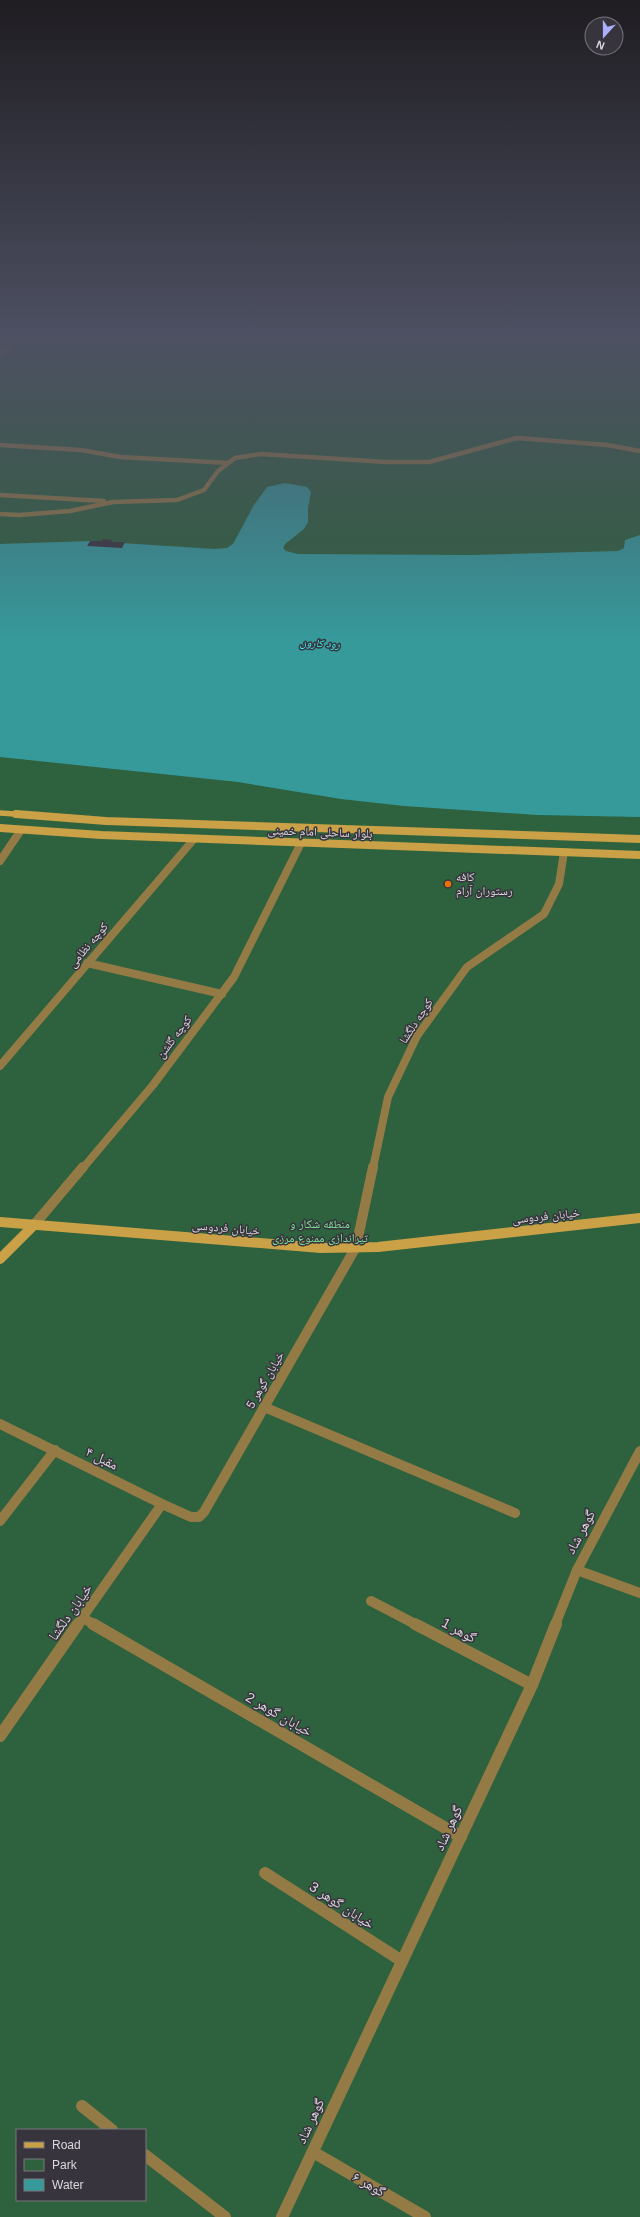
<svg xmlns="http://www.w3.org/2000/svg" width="640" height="2217" font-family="Helvetica,'Noto Naskh Arabic',sans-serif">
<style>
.green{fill:#2e613d;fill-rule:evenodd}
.water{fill:#369a9b}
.pier{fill:#38343d}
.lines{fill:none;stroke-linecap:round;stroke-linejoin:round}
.service{stroke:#947b46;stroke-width:4.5}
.minor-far2{stroke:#947b46;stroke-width:8}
.minor-far1{stroke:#947b46;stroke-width:10}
.minor{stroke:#947b46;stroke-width:12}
.secondary-far2{stroke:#caa147;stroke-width:5.5}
.secondary-far1{stroke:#caa147;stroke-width:8}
.secondary{stroke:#caa147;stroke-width:10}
.food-dot{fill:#e8710a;stroke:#38343d;stroke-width:1.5}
.labels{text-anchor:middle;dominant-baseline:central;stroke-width:3;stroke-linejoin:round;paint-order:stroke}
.far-water-label{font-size:11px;font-style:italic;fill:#3ffcff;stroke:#38343d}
.street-label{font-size:12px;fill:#dbd9de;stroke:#38343d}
.poi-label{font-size:12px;fill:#dbd9de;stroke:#38343d;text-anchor:start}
.park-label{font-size:12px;fill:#7be399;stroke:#38343d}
.near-street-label{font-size:14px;fill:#dbd9de;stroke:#38343d}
</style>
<rect width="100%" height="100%" fill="#38343d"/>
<!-- green -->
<path class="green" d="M 0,333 L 640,333 L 640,2217 L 0,2217 ZM 17,2130 L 145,2130 L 145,2200 L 17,2200 Z"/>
<!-- water -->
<polygon class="water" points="285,483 307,487 311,492 308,508 308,522 304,529 285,544 283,548 286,551 298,554 470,555 618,551 624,548 625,540 640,535 640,817 537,815 404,806 341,799 238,782 0,757 0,544 90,541 214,549 227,548 233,544 254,505 267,487"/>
<!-- pier -->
<polygon class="pier" points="103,539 112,540 111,542 125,542 122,548 87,546 90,541 102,541"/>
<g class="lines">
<!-- service -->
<g class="service">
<polyline points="0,347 10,348 0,354"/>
<polyline points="10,348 21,338 33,333"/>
<polyline points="0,445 81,450 120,457 229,463"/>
<polyline points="0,495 104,501"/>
<polyline points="0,514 19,515 70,511 113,502 177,500 204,490 218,471 235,458 261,454 386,462 429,462 517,438 607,445 640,451"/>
</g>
<!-- minor-far2 -->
<g class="minor-far2">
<polyline points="0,861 21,830"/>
<polyline points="87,963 222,994"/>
<polyline points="0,1066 194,839"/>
<polyline points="83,1168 153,1085 234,977 301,843"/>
<polyline points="373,1168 388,1097 417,1036 467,967 544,914 559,884 564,852"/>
</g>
<!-- minor-far1 -->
<g class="minor-far1">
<polyline points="34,1225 83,1167"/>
<polyline points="264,1407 515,1513"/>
<polyline points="0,1424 162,1504 191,1517 199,1517 204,1512 356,1247 373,1167"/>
<polyline points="0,1521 55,1450"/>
<polyline points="577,1570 640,1593"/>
<polyline points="371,1601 417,1625"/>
<polyline points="83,1618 95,1625"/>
<polyline points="77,1625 162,1504"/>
<polyline points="555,1625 577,1570 640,1451"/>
</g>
<!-- minor -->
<g class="minor">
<polyline points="93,1624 461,1837"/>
<polyline points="415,1624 532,1685"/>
<polyline points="0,1736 78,1624"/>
<polyline points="265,1873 402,1961"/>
<polyline points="82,2106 112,2130"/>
<polyline points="313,2152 425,2217"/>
<polyline points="145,2155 225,2217"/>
<polyline points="282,2217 532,1685 556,1624"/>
</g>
<!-- secondary-far2 -->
<polyline class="secondary-far2" points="0,813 29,815"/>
<!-- secondary-far1 -->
<g class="secondary-far1">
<polyline points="16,814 106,821 640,839"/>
<polyline points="0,828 101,835 640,855"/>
</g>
<!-- secondary -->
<g class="secondary">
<polyline points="0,1222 321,1248 378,1247 640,1218"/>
<polyline points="0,1259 34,1225"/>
</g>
</g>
<!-- sky -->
<linearGradient id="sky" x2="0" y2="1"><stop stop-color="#1f1d22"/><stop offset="0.52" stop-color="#4d5062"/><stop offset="1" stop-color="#4d5062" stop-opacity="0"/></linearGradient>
<rect width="640" height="643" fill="url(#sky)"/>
<!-- markers -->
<circle class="food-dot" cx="448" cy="884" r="4"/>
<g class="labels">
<!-- far-water labels -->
<g class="far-water-label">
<text transform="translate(320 643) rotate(3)">رود کارون</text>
</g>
<!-- street labels -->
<g class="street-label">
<text transform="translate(320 832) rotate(2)">بلوار ساحلی امام خمینی</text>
<text transform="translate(88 945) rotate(-50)">کوچه نظامی</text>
<text transform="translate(416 1021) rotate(-57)">کوچه دلگشا</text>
<text transform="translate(174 1037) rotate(-53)">کوچه گلشن</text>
<text transform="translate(546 1216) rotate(-6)">خیابان فردوسی</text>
<text transform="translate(226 1228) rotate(5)">خیابان فردوسی</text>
<text transform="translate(265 1380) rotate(-60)">خیابان گوهر 5</text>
</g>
<!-- poi labels -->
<g class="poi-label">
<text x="456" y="877">کافه<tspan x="456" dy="14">رستوران آرام</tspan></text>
</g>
<!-- park labels -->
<g class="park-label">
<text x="320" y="1224">منطقه شکار و<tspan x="320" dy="14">تیراندازی ممنوع مرزی</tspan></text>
</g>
<!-- near-street labels -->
<g class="near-street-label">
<text transform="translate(102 1458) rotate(27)">مقبل ۴</text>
<text transform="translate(580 1532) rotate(-62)">گوهر شاد</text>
<text transform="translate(70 1612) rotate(-55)">خیابان دلگشا</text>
<text transform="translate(459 1630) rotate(28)">گوهر 1</text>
<text transform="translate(279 1714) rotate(30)">خیابان گوهر 2</text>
<text transform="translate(448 1828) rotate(-65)">گوهر شاد</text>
<text transform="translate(342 1905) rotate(33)">خیابان گوهر 3</text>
<text transform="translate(310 2121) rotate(-65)">گوهر شاد</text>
<text transform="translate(369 2184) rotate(30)">گوهر ۶</text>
</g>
</g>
<!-- legend -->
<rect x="16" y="2129" width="130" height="72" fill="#38343d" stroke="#79767d"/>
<rect x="24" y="2142" width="20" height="6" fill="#caa147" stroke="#79767d"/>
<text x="52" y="2149" font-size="12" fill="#dbd9de">Road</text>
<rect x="24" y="2159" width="20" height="12" fill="#2e613d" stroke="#79767d"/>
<text x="52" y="2169" font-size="12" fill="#dbd9de">Park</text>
<rect x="24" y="2179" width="20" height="12" fill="#369a9b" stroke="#79767d"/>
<text x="52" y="2189" font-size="12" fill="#dbd9de">Water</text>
<!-- north arrow -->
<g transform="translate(604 36) rotate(201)"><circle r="19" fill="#38343d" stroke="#79767d"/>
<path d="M0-3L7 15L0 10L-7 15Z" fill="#aab0fb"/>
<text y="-6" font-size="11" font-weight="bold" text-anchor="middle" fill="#dbd9de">N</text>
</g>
</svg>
